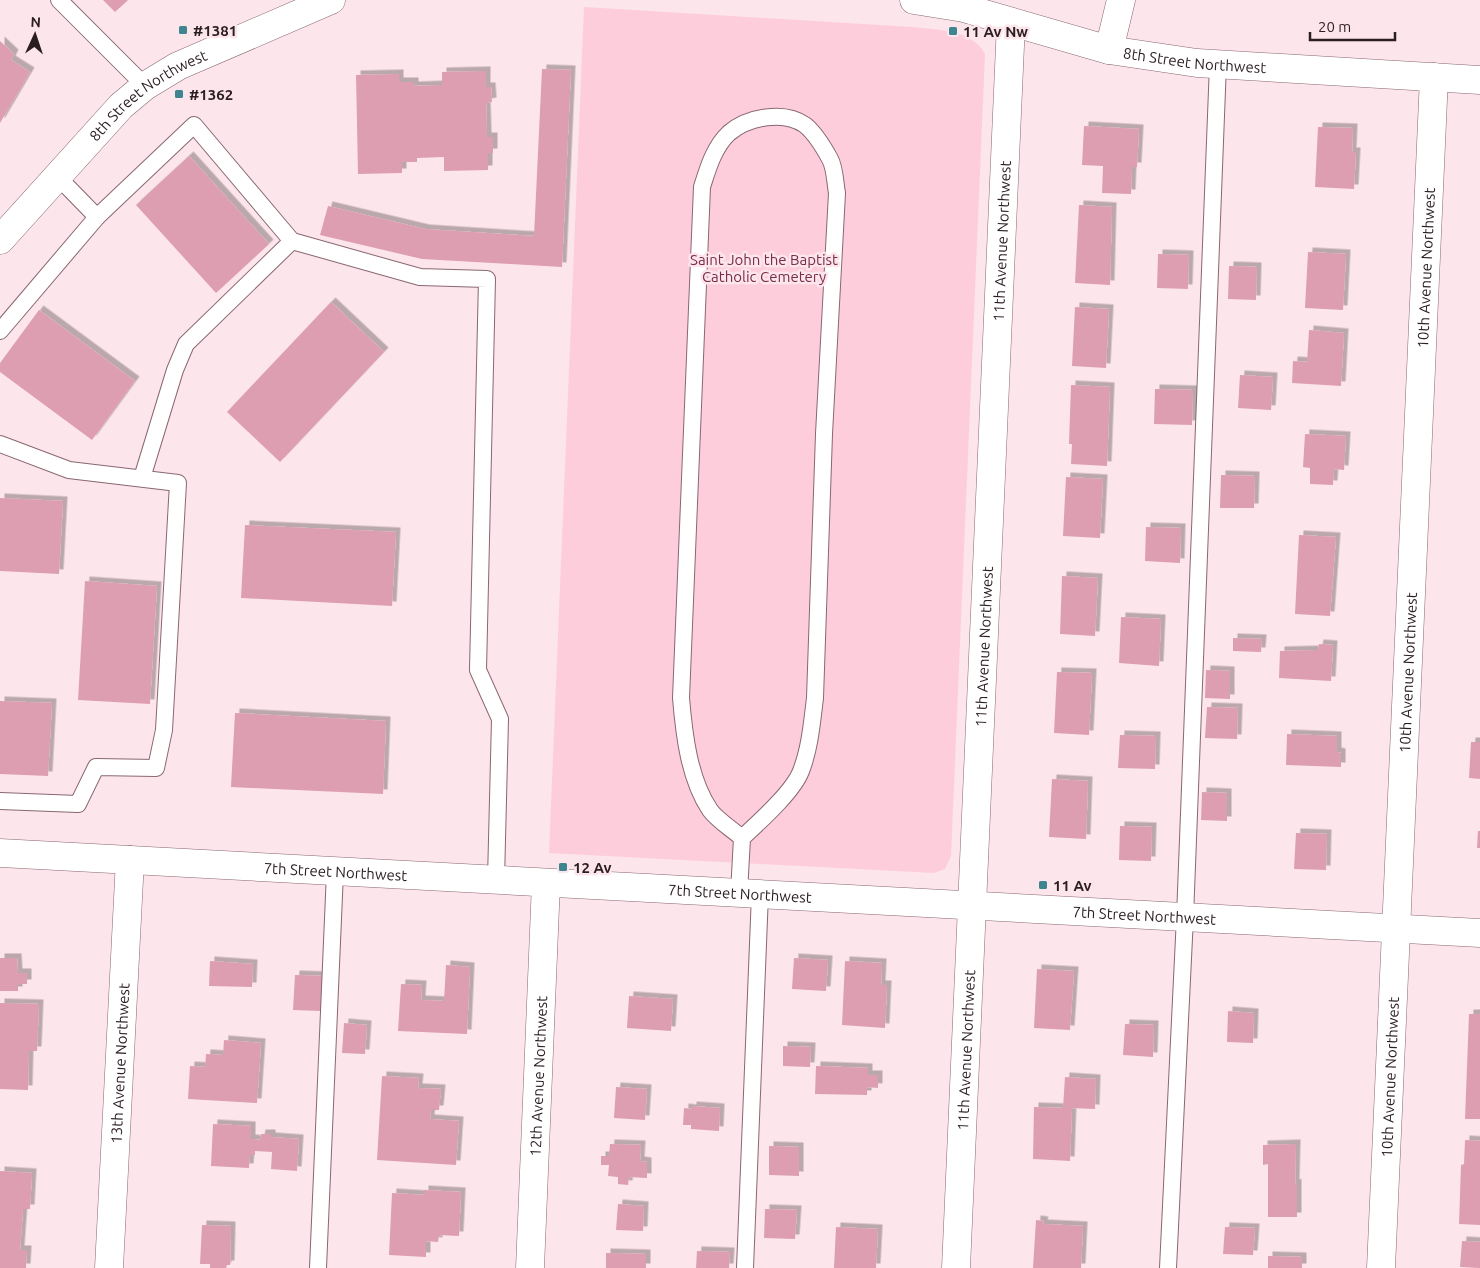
<svg xmlns="http://www.w3.org/2000/svg" width="1480" height="1268" font-family="Ubuntu,sans-serif">
<style>
.green{fill:#fecddb}
.building{fill:#de9eb2;filter:url(#shadow)}
.lines{fill:none;stroke-linecap:round;stroke-linejoin:round}
.service-casing{stroke:#896771;stroke-width:18}
.minor-casing{stroke:#896771;stroke-width:29}
.tertiary-casing{stroke:#896771;stroke-width:29}
.service{stroke:#fff;stroke-width:16}
.minor{stroke:#fff;stroke-width:28}
.tertiary{stroke:#fff;stroke-width:28}
.poi-dot{fill:#3f8590;stroke:#fde5ec;stroke-width:2}
.labels{text-anchor:middle;dominant-baseline:central;stroke-width:5;stroke-linejoin:round;paint-order:stroke}
.poi-label{font-size:15px;font-weight:bold;fill:#2b1e22;stroke:#fde5ec;text-anchor:start}
.street-label{font-size:15px;fill:#2b1e22;stroke:#fde5ec}
.park-label{font-size:15px;fill:#792d4b;stroke:#fde5ec}
</style>
<defs>
<filter id="shadow"><feDropShadow dx="4.5" dy="-4.5" stdDeviation="0" flood-color="#0004"/></filter>
</defs>
<rect width="100%" height="100%" fill="#fde5ec"/>
<!-- green -->
<path class="green" d="M 584,7 L 912,27 C 937,30 972,29 985,54 L 951,856 L 945,869 L 934,873 L 549,853 Z"/>
<!-- building -->
<g class="building">
<polygon points="103,0 128,0 115,12"/>
<polygon points="0,41 14,54 11,60 30,72 0,123"/>
<polygon points="542,69 571,70 562,267 422,259 320,235 328,206 425,229 534,236"/>
<polygon points="486,71 486,87 491,87 492,102 486,103 487,137 493,137 493,153 488,153 488,170 444,171 444,157 417,158 417,162 402,162 402,173 358,174 356,75 399,74 399,82 414,82 414,86 442,85 442,72"/>
<polygon points="1084,126 1139,129 1137,167 1132,167 1131,194 1102,193 1103,166 1082,165"/>
<polygon points="1318,127 1353,128 1352,152 1356,152 1354,189 1315,187"/>
<polygon points="189,156 269,244 216,293 136,205"/>
<polygon points="1079,205 1112,207 1110,285 1075,283"/>
<polygon points="1308,252 1346,254 1343,310 1305,308"/>
<polygon points="1158,254 1189,255 1188,289 1157,288"/>
<polygon points="1229,266 1257,267 1256,300 1228,299"/>
<polygon points="331,302 384,352 280,462 227,412"/>
<polygon points="1075,307 1109,309 1106,368 1072,366"/>
<polygon points="39,310 135,381 92,440 0,372 0,363"/>
<polygon points="1309,330 1344,333 1341,386 1292,383 1293,361 1307,362"/>
<polygon points="1240,375 1273,377 1271,410 1238,408"/>
<polygon points="1071,385 1110,387 1107,466 1071,464 1072,444 1069,444"/>
<polygon points="1155,389 1193,390 1192,425 1154,424"/>
<polygon points="1305,434 1346,436 1344,470 1334,469 1333,485 1310,484 1310,468 1303,467"/>
<polygon points="1221,475 1255,476 1254,508 1220,508"/>
<polygon points="1066,477 1103,479 1100,538 1063,536"/>
<polygon points="0,498 63,501 59,574 0,571"/>
<polygon points="245,525 396,532 392,606 241,598"/>
<polygon points="1146,527 1181,528 1180,563 1145,561"/>
<polygon points="1299,535 1336,537 1330,616 1295,614"/>
<polygon points="1062,576 1098,578 1095,636 1060,634"/>
<polygon points="85,581 157,586 150,704 78,700"/>
<polygon points="1121,617 1161,619 1159,666 1119,663"/>
<polygon points="1233,638 1262,639 1261,652 1233,651"/>
<polygon points="1319,644 1333,645 1331,681 1279,678 1280,651 1318,650"/>
<polygon points="1206,670 1230,671 1230,699 1205,698"/>
<polygon points="1057,672 1092,673 1089,735 1054,733"/>
<polygon points="0,701 52,703 48,776 0,774"/>
<polygon points="1207,707 1238,708 1237,739 1205,738"/>
<polygon points="235,713 386,721 383,794 231,787"/>
<polygon points="1287,734 1337,736 1337,752 1341,753 1341,767 1286,765"/>
<polygon points="1120,735 1156,736 1155,769 1118,768"/>
<polygon points="1471,742 1480,742 1480,779 1469,778"/>
<polygon points="1052,779 1088,781 1086,839 1049,837"/>
<polygon points="1202,792 1227,793 1227,821 1201,820"/>
<polygon points="1120,826 1152,827 1151,861 1119,860"/>
<polygon points="1478,831 1480,831 1480,848 1477,848"/>
<polygon points="1296,833 1327,834 1326,870 1294,869"/>
<polygon points="0,958 17,958 18,973 27,973 27,984 18,984 18,991 0,991"/>
<polygon points="794,958 828,960 826,991 792,989"/>
<polygon points="210,961 253,964 252,987 209,986"/>
<polygon points="845,961 882,963 881,985 887,985 885,1028 842,1025"/>
<polygon points="446,965 470,967 467,1034 398,1031 401,984 422,985 421,1000 444,1001"/>
<polygon points="1037,969 1074,971 1070,1030 1034,1028"/>
<polygon points="295,975 323,976 321,1011 293,1010"/>
<polygon points="629,996 673,999 671,1031 627,1028"/>
<polygon points="0,1003 39,1004 37,1051 29,1051 28,1090 0,1089"/>
<polygon points="1228,1011 1254,1013 1253,1043 1227,1042"/>
<polygon points="1469,1014 1480,1014 1480,1119 1465,1119"/>
<polygon points="344,1023 367,1025 365,1054 342,1053"/>
<polygon points="1125,1024 1154,1025 1153,1057 1123,1055"/>
<polygon points="224,1040 261,1043 257,1103 188,1099 190,1066 205,1067 206,1054 223,1055"/>
<polygon points="783,1046 811,1047 810,1067 783,1066"/>
<polygon points="816,1066 868,1068 868,1075 878,1075 878,1088 867,1087 867,1095 815,1094"/>
<polygon points="382,1076 419,1078 418,1088 441,1089 439,1110 431,1110 430,1119 459,1121 456,1165 377,1160"/>
<polygon points="1065,1077 1096,1079 1095,1109 1072,1108 1070,1161 1033,1159 1034,1107 1063,1108"/>
<polygon points="616,1087 647,1089 645,1120 614,1118"/>
<polygon points="692,1106 720,1108 719,1131 691,1129 691,1125 683,1125 684,1108 692,1109"/>
<polygon points="213,1124 251,1126 251,1139 260,1140 261,1134 271,1134 271,1137 299,1139 297,1171 271,1169 272,1152 255,1151 255,1155 250,1155 249,1168 211,1166"/>
<polygon points="1465,1140 1480,1141 1480,1225 1459,1224 1461,1165 1464,1164"/>
<polygon points="610,1144 641,1145 640,1161 647,1162 647,1178 629,1177 628,1185 618,1184 618,1177 608,1176 609,1165 601,1165 601,1156 609,1156"/>
<polygon points="1296,1144 1295,1184 1297,1183 1297,1217 1268,1217 1268,1164 1263,1165 1263,1145"/>
<polygon points="769,1146 799,1147 799,1176 769,1175"/>
<polygon points="0,1171 32,1173 30,1209 23,1209 20,1250 27,1250 26,1268 0,1268"/>
<polygon points="424,1190 461,1192 459,1236 439,1235 438,1242 426,1241 426,1257 389,1255 392,1193 424,1195"/>
<polygon points="618,1204 644,1206 643,1231 616,1230"/>
<polygon points="765,1209 797,1210 795,1239 764,1238"/>
<polygon points="1036,1220 1044,1221 1043,1224 1083,1226 1081,1268 1033,1268"/>
<polygon points="202,1225 231,1226 230,1265 227,1265 226,1268 210,1268 210,1264 200,1264"/>
<polygon points="836,1227 878,1229 876,1268 834,1268"/>
<polygon points="1225,1227 1255,1228 1253,1255 1223,1254"/>
<polygon points="1462,1241 1480,1242 1480,1268 1460,1267"/>
<polygon points="697,1251 730,1252 729,1268 696,1268"/>
<polygon points="606,1253 646,1254 646,1268 606,1268"/>
<polygon points="1268,1256 1302,1257 1302,1268 1268,1268"/>
</g>
<g class="lines">
<defs>
<g id="service">
<polyline points="59,0 145,86"/>
<polyline points="97,217 194,125 292,241 420,277 487,279 478,670 500,719 496,880"/>
<polyline points="0,331 97,217 57,176"/>
<polyline points="0,444 69,470 178,483 164,730 156,768 96,767 78,804 0,801"/>
<polyline points="142,478 175,370 186,344 292,241"/>
<path d="M 739,893 L 742,838 C 759,822 793,792 801,771 C 810,748 812,722 815,698 L 824,434 L 837,193 C 835,182 835,168 830,159 C 824,148 815,133 805,125 C 784,110 748,117 729,133 C 714,147 708,168 702,187 L 681,698 C 684,734 689,779 710,810 C 717,820 732,829 742,838"/>
<polyline points="318,1268 335,872"/>
<polyline points="745,1268 760,894"/>
<polyline points="1168,1268 1185,917 1218,64"/>
</g>
<g id="minor">
<polyline points="1109,50 1121,0"/>
<path id="s1" d="M 109,1268 L 130,860"/>
<path id="s2" d="M 530,1268 L 546,883"/>
<path id="s3" d="M 956,1268 L 1011,23"/>
<path id="s4" d="M 1381,1268 L 1434,77"/>
</g>
<g id="tertiary">
<path id="s5" d="M 914,0 L 964,8 L 1109,50 L 1197,63 L 1480,80"/>
<path id="s6" d="M 0,240 L 121,106 L 145,86 L 178,66 L 331,0"/>
<path id="s7" d="M 0,853 L 1480,933"/>
</g>
</defs>
<!-- service casing -->
<use href="#service" class="service-casing"/>
<!-- minor casing -->
<use href="#minor" class="minor-casing"/>
<!-- tertiary casing -->
<use href="#tertiary" class="tertiary-casing"/>
<!-- service -->
<use href="#service" class="service"/>
<!-- minor -->
<use href="#minor" class="minor"/>
<!-- tertiary -->
<use href="#tertiary" class="tertiary"/>
</g>
<!-- markers -->
<g class="poi-dot">
<rect x="178" y="25" width="10" height="10" rx="2.5"/>
<rect x="948" y="26" width="10" height="10" rx="2.5"/>
<rect x="174" y="89" width="10" height="10" rx="2.5"/>
<rect x="558" y="862" width="10" height="10" rx="2.5"/>
<rect x="1038" y="880" width="10" height="10" rx="2.5"/>
</g>
<g class="labels">
<!-- poi labels -->
<g class="poi-label">
<text x="193" y="30">#1381</text>
<text x="963" y="31">11 Av Nw</text>
<text x="189" y="94">#1362</text>
<text x="573" y="867">12 Av</text>
<text x="1053" y="885">11 Av</text>
</g>
<!-- street labels -->
<g class="street-label">
<text stroke="none"><textPath href="#s5" startOffset="288">8th Street Northwest</textPath></text>
<text stroke="none"><textPath href="#s6" startOffset="209">8th Street Northwest</textPath></text>
<text stroke="none"><textPath href="#s3" startOffset="1028">11th Avenue Northwest</textPath></text>
<text stroke="none"><textPath href="#s4" startOffset="1001">10th Avenue Northwest</textPath></text>
<text stroke="none"><textPath href="#s3" startOffset="622">11th Avenue Northwest</textPath></text>
<text stroke="none"><textPath href="#s4" startOffset="596">10th Avenue Northwest</textPath></text>
<text stroke="none"><textPath href="#s7" startOffset="336">7th Street Northwest</textPath></text>
<text stroke="none"><textPath href="#s7" startOffset="741">7th Street Northwest</textPath></text>
<text stroke="none"><textPath href="#s7" startOffset="1146">7th Street Northwest</textPath></text>
<text stroke="none"><textPath href="#s3" startOffset="218">11th Avenue Northwest</textPath></text>
<text stroke="none"><textPath href="#s1" startOffset="205">13th Avenue Northwest</textPath></text>
<text stroke="none"><textPath href="#s2" startOffset="192">12th Avenue Northwest</textPath></text>
<text stroke="none"><textPath href="#s4" startOffset="191">10th Avenue Northwest</textPath></text>
</g>
<!-- park labels -->
<g class="park-label">
<text x="764" y="259">Saint John the Baptist<tspan x="764" dy="17">Catholic Cemetery</tspan></text>
</g>
</g>
<!-- north arrow -->
<g transform="translate(35 35) rotate(3)" stroke="#fde5ec" stroke-width="4" paint-order="stroke">
<path d="M0-4L9 19L0 12L-9 19Z" fill="#2b1e22"/>
<text y="-8" font-size="14" font-weight="bold" text-anchor="middle" fill="#2b1e22">N</text>
</g>
<!-- scale -->
<path d="M1310 32v8h85v-8" fill="none" stroke="#2b1e22" stroke-width="2.5"/>
<text x="1318" y="32" font-size="15" fill="#2b1e22" stroke="#fde5ec" stroke-width="4" paint-order="stroke">20 m</text>
</svg>
